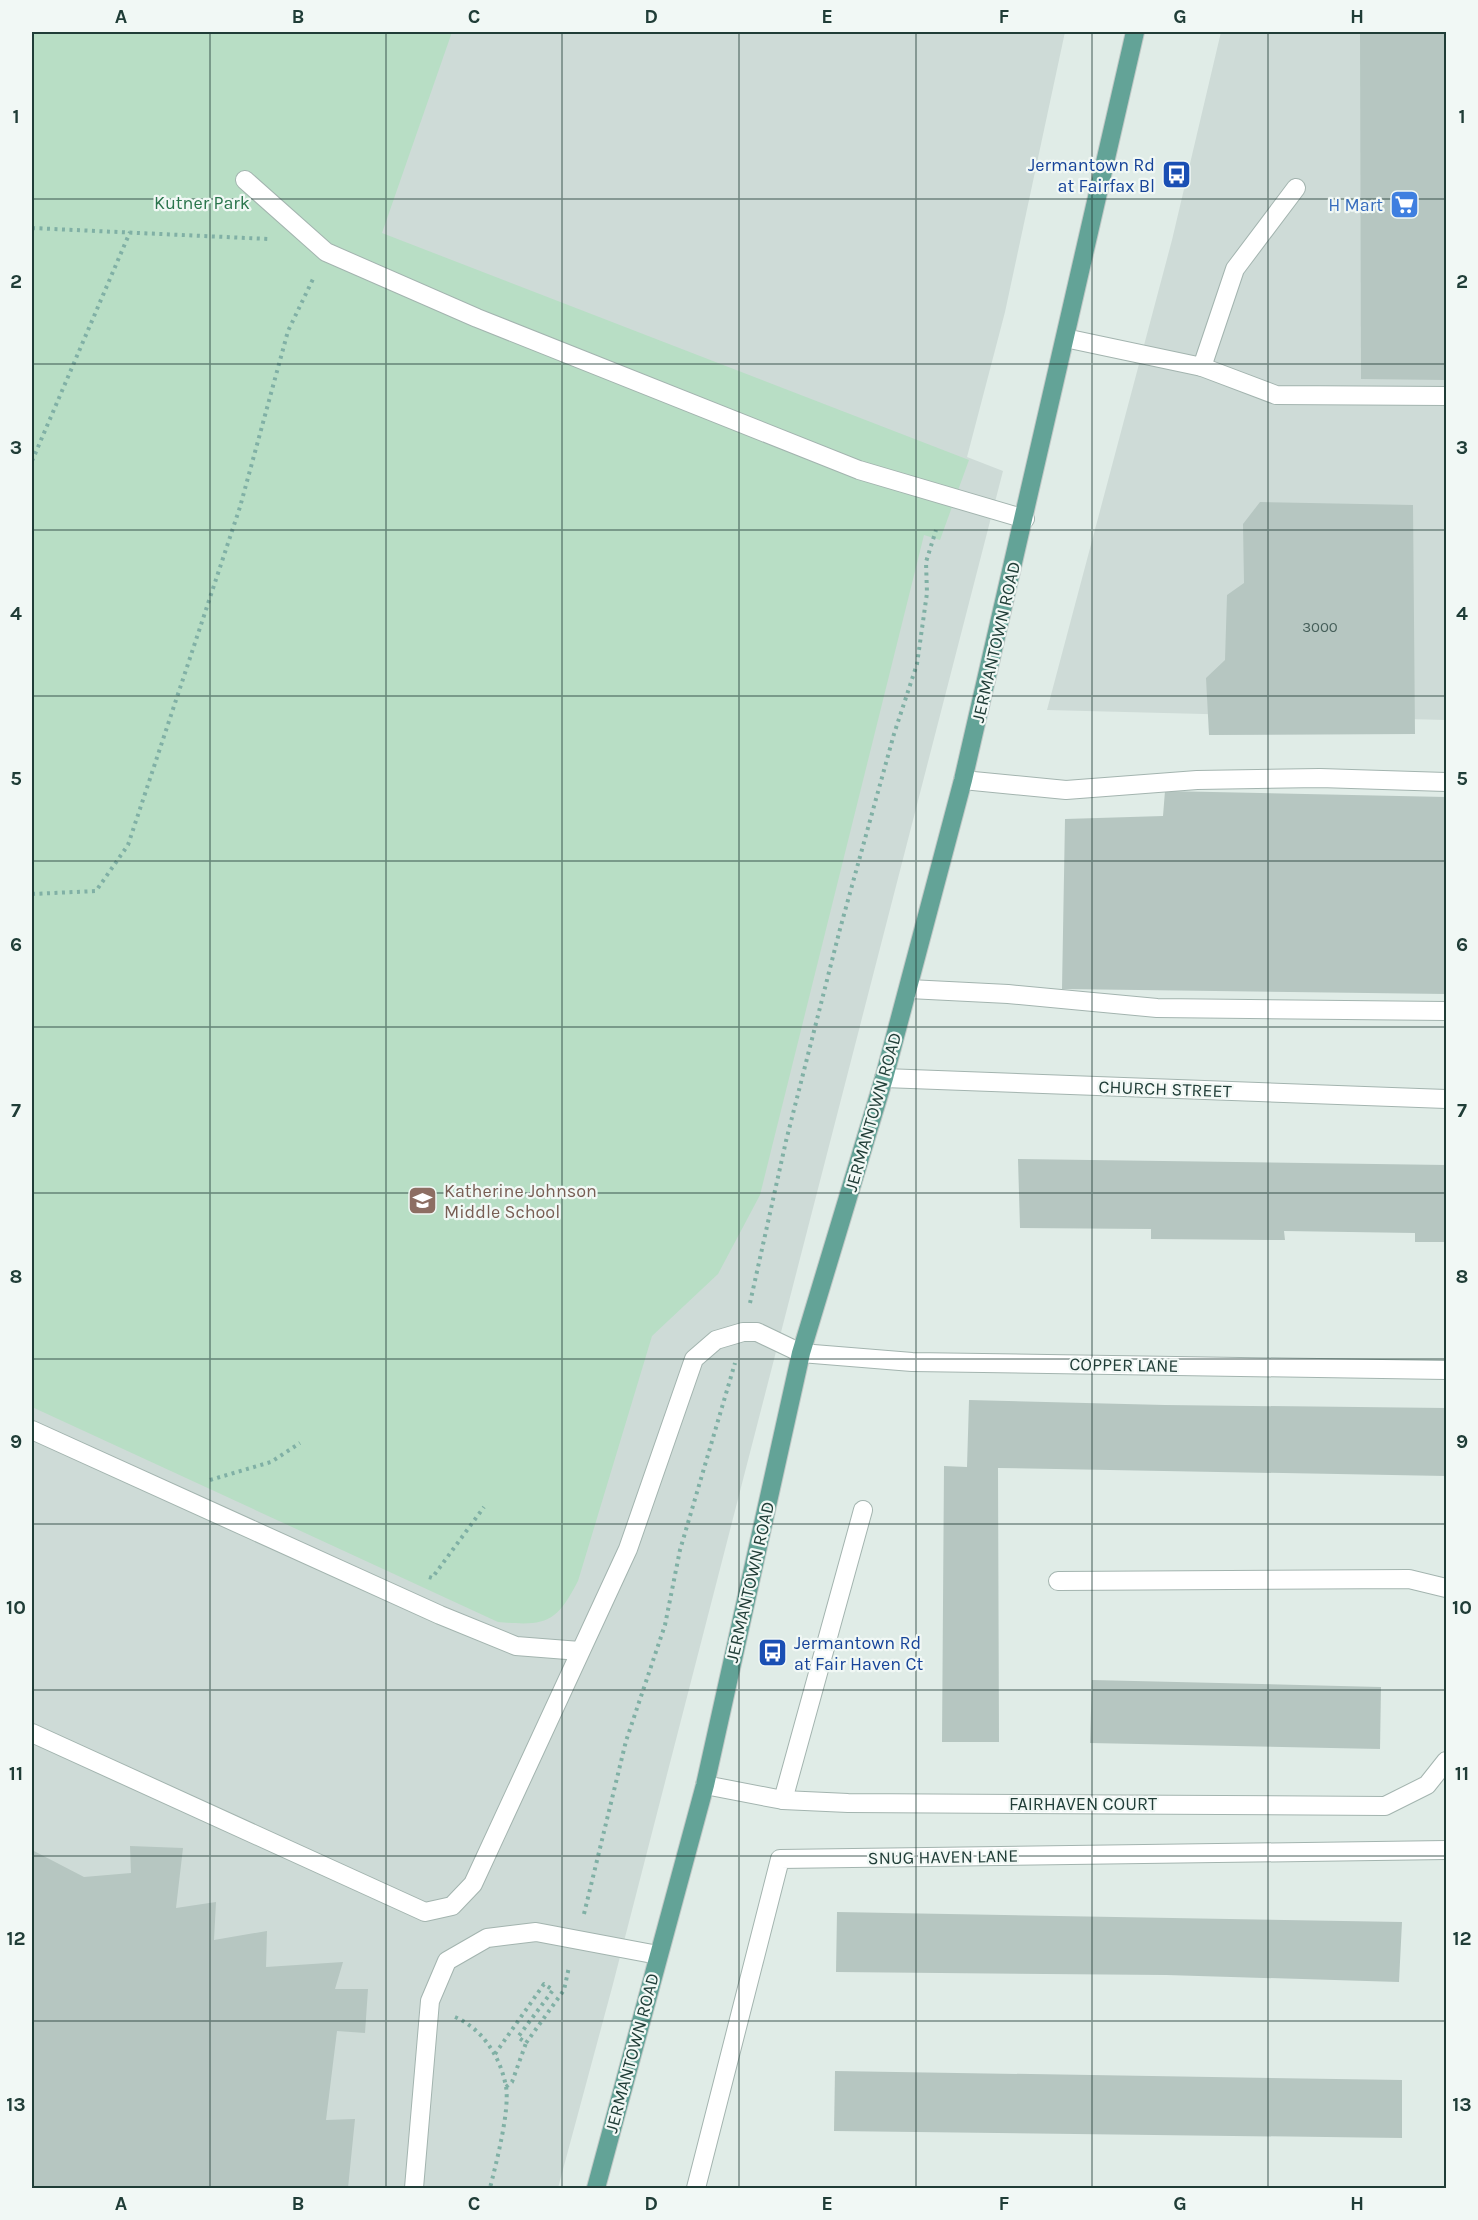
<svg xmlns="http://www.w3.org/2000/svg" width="1478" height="2220" font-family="Karla,sans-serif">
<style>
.built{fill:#cedbd7}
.green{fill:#b8dec5}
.building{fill:#b6c6c1}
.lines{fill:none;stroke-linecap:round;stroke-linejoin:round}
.minor-casing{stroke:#a3b4af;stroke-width:20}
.major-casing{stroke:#c1c9c7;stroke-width:20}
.path{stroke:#80b0a5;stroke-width:4;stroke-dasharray:3 4.5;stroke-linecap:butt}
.minor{stroke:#fff;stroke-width:18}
.major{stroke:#63a397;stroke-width:18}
.grid{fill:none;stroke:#203d37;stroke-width:1.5;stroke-opacity:0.55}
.labels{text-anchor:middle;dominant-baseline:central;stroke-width:4.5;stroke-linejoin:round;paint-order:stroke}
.number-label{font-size:15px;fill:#465f5a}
.transit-label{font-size:18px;fill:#164399;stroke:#f1f8f5;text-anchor:end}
.park-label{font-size:18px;fill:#29754c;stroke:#f1f8f5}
.shop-label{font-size:18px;fill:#366cbe;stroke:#f1f8f5;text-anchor:end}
.street-label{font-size:18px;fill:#203d37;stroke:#f1f8f5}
.education-label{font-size:18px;fill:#785e54;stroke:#f1f8f5;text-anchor:start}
.neatline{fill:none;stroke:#203d37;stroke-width:2}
.grid-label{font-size:20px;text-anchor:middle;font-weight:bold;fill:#203d37}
</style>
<rect width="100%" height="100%" fill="#e0ece7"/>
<!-- built -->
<g class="built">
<polygon points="440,32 1065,32 1005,312 967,457 1003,471 613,1984 558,2188 32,2188 32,1095"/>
<polygon points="1221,32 1446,32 1446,720 1047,710 1172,240"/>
</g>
<!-- green -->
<path class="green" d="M 32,32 L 452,32 L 382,233 L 969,460 L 940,540 L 924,535 L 760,1195 L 718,1274 L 652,1336 L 578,1581 C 556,1624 545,1626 498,1622 L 32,1407 Z"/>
<!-- building -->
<g class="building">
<polygon points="1360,32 1446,32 1446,380 1361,379"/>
<polygon points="1260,502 1413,505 1415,734 1209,735 1206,678 1225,660 1227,595 1244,583 1243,524"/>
<polygon points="1165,791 1446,797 1446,994 1062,989 1065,819 1163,816"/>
<polygon points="1018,1159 1446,1165 1446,1242 1415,1242 1415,1233 1284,1231 1285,1240 1151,1239 1151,1229 1020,1228"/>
<polygon points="969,1400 1165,1405 1446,1408 1446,1476 998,1468 999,1742 942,1742 944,1466 967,1467"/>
<polygon points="1092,1680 1381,1687 1380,1749 1090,1743"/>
<polygon points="130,1846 183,1848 176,1908 216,1902 214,1940 267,1931 266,1967 343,1962 335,1989 368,1989 365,2033 337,2031 326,2120 355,2119 348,2188 32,2188 32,1850 84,1877 131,1873"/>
<polygon points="837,1912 1402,1922 1399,1982 1166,1975 836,1972"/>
<polygon points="835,2071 1402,2080 1402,2138 834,2131"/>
</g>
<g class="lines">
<defs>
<g id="minor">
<polyline points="245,180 326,252 477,318 859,470 1025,519"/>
<polyline points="1065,338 1202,367 1235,269 1296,188"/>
<polyline points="1202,367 1276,395 1446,396"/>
<polyline points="963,780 1066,790 1197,780 1320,778 1446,782"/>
<polyline points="909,989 1008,994 1157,1008 1446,1011"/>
<polyline points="884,1078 1446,1099"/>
<polyline points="32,1430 440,1615 516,1646 580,1651"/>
<polyline points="1058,1581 1409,1579 1446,1588"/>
<polyline points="32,1733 425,1912 452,1906 473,1884 628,1549 694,1359 716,1340 743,1332 757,1332 801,1353 912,1362 1446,1370"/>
<polyline points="705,1785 783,1800 848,1803 1385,1806 1427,1785 1446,1761"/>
<polyline points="783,1800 863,1510"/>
<polyline points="414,2188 430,2001 447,1961 487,1938 536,1932 658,1955"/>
<polyline points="696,2188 780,1859 1446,1850"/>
</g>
<polyline id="major" points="596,2188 705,1785 801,1353 884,1078 963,780 1135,32"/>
</defs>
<!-- minor casing -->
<use href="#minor" class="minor-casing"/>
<!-- major casing -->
<use href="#major" class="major-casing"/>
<!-- path -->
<g class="path">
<polyline points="32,228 268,239"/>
<polyline points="32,461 130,232"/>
<polyline points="32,894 96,891 128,845 240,507 288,331 314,277"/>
<polyline points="750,1303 786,1141 840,929 894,734 917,664 927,593 926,562 936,530"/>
<polyline points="210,1480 271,1462 300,1443"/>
<polyline points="429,1577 432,1578 484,1507"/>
<polyline points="584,1914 626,1741 665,1625 680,1550 735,1363"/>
<path d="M 455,2017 C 483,2029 501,2058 506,2087 C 510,2110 496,2164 490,2188"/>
<polyline points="495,2054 544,1984 553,1990 518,2037 526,2043 564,1990 569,1967"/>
<polyline points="506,2087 512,2082 526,2043"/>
</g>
<!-- minor -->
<use href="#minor" class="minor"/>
<!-- major -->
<use href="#major" class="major"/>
</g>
<!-- grid -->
<path class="grid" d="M 210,32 L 210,2188M 386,32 L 386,2188M 562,32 L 562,2188M 739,32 L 739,2188M 916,32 L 916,2188M 1092,32 L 1092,2188M 1268,32 L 1268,2188M 32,199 L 1446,199M 32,364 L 1446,364M 32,530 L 1446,530M 32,696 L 1446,696M 32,861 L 1446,861M 32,1027 L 1446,1027M 32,1193 L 1446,1193M 32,1359 L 1446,1359M 32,1524 L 1446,1524M 32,1690 L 1446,1690M 32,1856 L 1446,1856M 32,2021 L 1446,2021"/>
<!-- icons -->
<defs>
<symbol id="bus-square" viewBox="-11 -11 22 22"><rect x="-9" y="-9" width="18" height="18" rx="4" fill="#1a4fb4" stroke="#f1f8f5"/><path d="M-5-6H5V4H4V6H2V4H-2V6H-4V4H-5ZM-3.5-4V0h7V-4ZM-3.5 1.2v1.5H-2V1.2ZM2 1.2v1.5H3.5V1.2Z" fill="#fff"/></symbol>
<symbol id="supermarket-square" viewBox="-11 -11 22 22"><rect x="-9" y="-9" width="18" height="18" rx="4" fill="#3f7fe0" stroke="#f1f8f5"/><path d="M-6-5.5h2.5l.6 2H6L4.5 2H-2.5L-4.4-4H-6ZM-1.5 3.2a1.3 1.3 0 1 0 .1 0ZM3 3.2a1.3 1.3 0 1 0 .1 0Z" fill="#fff"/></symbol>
<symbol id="school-square" viewBox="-11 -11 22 22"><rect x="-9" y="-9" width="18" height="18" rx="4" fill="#8d6e63" stroke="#f1f8f5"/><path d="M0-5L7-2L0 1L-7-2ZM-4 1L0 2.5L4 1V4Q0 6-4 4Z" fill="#fff"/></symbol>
</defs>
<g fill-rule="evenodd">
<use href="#bus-square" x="1160" y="158" width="33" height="33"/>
<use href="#supermarket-square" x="1388" y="188" width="33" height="33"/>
<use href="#school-square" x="406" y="1184" width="33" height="33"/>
<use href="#bus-square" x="756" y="1636" width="33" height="33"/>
</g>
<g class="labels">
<!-- number labels -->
<g class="number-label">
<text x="1320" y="627">3000</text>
</g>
<!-- transit labels -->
<g class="transit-label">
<text x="1155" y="165">Jermantown Rd<tspan x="1155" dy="21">at Fairfax Bl</tspan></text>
<text x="794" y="1643" text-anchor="start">Jermantown Rd<tspan x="794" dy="21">at Fair Haven Ct</tspan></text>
</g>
<!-- park labels -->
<g class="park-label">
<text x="202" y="203">Kutner Park</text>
</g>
<!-- shop labels -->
<g class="shop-label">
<text x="1383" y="205">H Mart</text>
</g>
<!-- street labels -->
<g class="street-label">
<text transform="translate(996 642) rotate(-77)">JERMANTOWN ROAD</text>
<text transform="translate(1165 1089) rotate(2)">CHURCH STREET</text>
<text transform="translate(873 1112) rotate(-74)">JERMANTOWN ROAD</text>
<text transform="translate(1124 1365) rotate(1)">COPPER LANE</text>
<text transform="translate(750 1582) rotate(-77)">JERMANTOWN ROAD</text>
<text x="1083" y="1804">FAIRHAVEN COURT</text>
<text transform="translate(943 1857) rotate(-1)">SNUG HAVEN LANE</text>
<text transform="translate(632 2053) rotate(-75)">JERMANTOWN ROAD</text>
</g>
<!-- education labels -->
<g class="education-label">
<text x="444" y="1191">Katherine Johnson<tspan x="444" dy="21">Middle School</tspan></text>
</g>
</g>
<!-- border -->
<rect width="1478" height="2220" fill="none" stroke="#f1f8f5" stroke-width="66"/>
<rect x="33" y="33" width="1412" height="2154" class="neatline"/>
<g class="grid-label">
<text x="121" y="23">A</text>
<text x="298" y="23">B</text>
<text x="474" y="23">C</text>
<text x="651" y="23">D</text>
<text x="827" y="23">E</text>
<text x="1004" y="23">F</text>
<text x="1180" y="23">G</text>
<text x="1357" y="23">H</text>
<text x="16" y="123">1</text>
<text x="1462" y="123">1</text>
<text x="16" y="288">2</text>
<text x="1462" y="288">2</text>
<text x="16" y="454">3</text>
<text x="1462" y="454">3</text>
<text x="16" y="620">4</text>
<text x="1462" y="620">4</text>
<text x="16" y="785">5</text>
<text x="1462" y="785">5</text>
<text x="16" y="951">6</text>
<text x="1462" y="951">6</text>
<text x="16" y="1117">7</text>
<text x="1462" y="1117">7</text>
<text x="16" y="1283">8</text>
<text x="1462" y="1283">8</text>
<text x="16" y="1448">9</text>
<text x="1462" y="1448">9</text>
<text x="16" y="1614">10</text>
<text x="1462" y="1614">10</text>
<text x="16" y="1780">11</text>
<text x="1462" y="1780">11</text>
<text x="16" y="1945">12</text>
<text x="1462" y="1945">12</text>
<text x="16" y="2111">13</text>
<text x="1462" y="2111">13</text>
<text x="121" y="2210">A</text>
<text x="298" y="2210">B</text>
<text x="474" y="2210">C</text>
<text x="651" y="2210">D</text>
<text x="827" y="2210">E</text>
<text x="1004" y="2210">F</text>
<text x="1180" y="2210">G</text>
<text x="1357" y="2210">H</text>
</g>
</svg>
